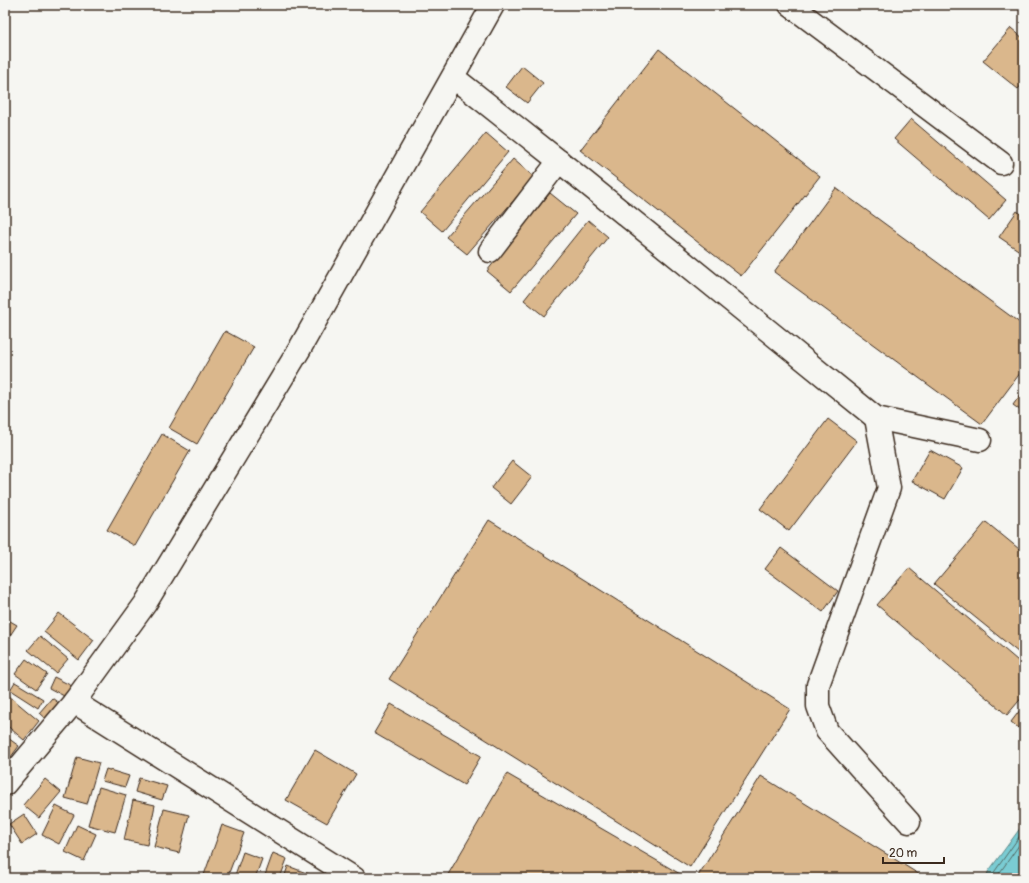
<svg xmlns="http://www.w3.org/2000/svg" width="1029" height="883" font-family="Pangolin,sans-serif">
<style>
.water{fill:#7accd3;stroke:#618b8b}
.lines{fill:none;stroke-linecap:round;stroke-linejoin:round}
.shore{stroke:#546b66;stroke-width:1}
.building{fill:#dab78c;stroke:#3b2a1e}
.minor-casing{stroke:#3b2a1e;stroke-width:25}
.minor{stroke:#f6f6f2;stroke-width:22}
</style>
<rect width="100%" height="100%" fill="#f6f6f2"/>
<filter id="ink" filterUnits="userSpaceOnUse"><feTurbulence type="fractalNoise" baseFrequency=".025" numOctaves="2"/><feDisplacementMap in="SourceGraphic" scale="8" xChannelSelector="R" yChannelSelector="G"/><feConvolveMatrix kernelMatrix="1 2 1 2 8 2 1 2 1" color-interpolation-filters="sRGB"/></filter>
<g filter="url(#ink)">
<!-- water -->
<polygon class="water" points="1024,823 1024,878 986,878 988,872"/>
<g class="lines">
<!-- shore -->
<g class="shore">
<polyline points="990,878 1024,830"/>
<polyline points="996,878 1024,838"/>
</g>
</g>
<!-- building -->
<g class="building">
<polygon points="1011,28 1024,39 1024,82 1018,89 983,61"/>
<polygon points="659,49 820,176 741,276 580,150"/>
<polygon points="522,66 543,83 527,103 506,87"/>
<polygon points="911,119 1006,200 989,220 894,139"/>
<polygon points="486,133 508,152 442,231 420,212"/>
<polygon points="513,159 534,177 467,254 446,237"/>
<polygon points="836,188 1024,326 1024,368 982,424 774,272"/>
<polygon points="550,193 576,214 511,291 487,271"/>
<polygon points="1017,211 1024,216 1024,254 999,237"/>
<polygon points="588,220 608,237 544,316 524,300"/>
<polygon points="225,331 254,347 197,444 169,428"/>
<polygon points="1024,390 1024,413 1013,405"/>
<polygon points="828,419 857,441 789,531 760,509"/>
<polygon points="162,434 190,451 135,546 107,530"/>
<polygon points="930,450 963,468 945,499 912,481"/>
<polygon points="512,461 532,477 511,504 491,488"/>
<polygon points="489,520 790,709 690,867 389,679"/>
<polygon points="986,522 1024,553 1024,657 934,584"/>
<polygon points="781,548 838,591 823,612 765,569"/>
<polygon points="909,568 1024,666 1024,695 1007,715 877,605"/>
<polygon points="59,613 94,640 79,660 44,632"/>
<polygon points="5,618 17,625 5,643"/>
<polygon points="40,636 68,659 56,673 28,650"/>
<polygon points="26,659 47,674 36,689 15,674"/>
<polygon points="5,669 9,672 5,678"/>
<polygon points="54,677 72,686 66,697 49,688"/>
<polygon points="15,682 43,699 38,708 10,690"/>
<polygon points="8,695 39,721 24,740 5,724 5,698"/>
<polygon points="52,698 64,707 50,723 39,713"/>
<polygon points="391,704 481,756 464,785 374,733"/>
<polygon points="1024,705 1024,732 1011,722"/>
<polygon points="5,736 19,746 5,765"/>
<polygon points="315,750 356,774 327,823 286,800"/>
<polygon points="77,757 99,763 87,804 65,798"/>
<polygon points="106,769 129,776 125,787 102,781"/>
<polygon points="507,774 687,878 446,878"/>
<polygon points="761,776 925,878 701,878 698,876"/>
<polygon points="139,778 167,786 162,800 135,792"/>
<polygon points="45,779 61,792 39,818 23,805"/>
<polygon points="99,787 126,795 115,832 88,825"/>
<polygon points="133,800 155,805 147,845 124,840"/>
<polygon points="56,806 74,815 59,844 42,835"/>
<polygon points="164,809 189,815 179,853 154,847"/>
<polygon points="24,814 37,834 22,844 9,824"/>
<polygon points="77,825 96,834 84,861 65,852"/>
<polygon points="222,825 244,833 227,878 213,878 204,875"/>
<polygon points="243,852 262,859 255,878 234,878"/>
<polygon points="273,853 287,859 280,878 264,878"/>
<polygon points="288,866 309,874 307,878 284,878"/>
</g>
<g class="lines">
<defs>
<g id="minor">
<polyline points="790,5 1001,163"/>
<polyline points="453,77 559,161 876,418 980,440"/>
<polyline points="490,251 559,161"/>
<polyline points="876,418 889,488 818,685 818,706 827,731 909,822"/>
<polyline points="74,702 354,878"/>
<polyline points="5,784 74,702 145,604 299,350 493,5"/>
</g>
</defs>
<!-- minor casing -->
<use href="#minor" class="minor-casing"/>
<!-- minor -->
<use href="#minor" class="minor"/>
</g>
</g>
<!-- margin -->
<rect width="1029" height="883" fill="none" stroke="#f6f6f2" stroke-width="20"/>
<rect x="10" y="10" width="1009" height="863" fill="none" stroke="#3b2a1e" stroke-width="1.5" filter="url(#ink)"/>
<!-- scale -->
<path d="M883 857v6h61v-6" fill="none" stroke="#3b2a1e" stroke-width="2"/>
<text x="889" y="857" font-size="12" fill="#3b2a1e" stroke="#f6f6f2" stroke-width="3" paint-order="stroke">20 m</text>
</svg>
